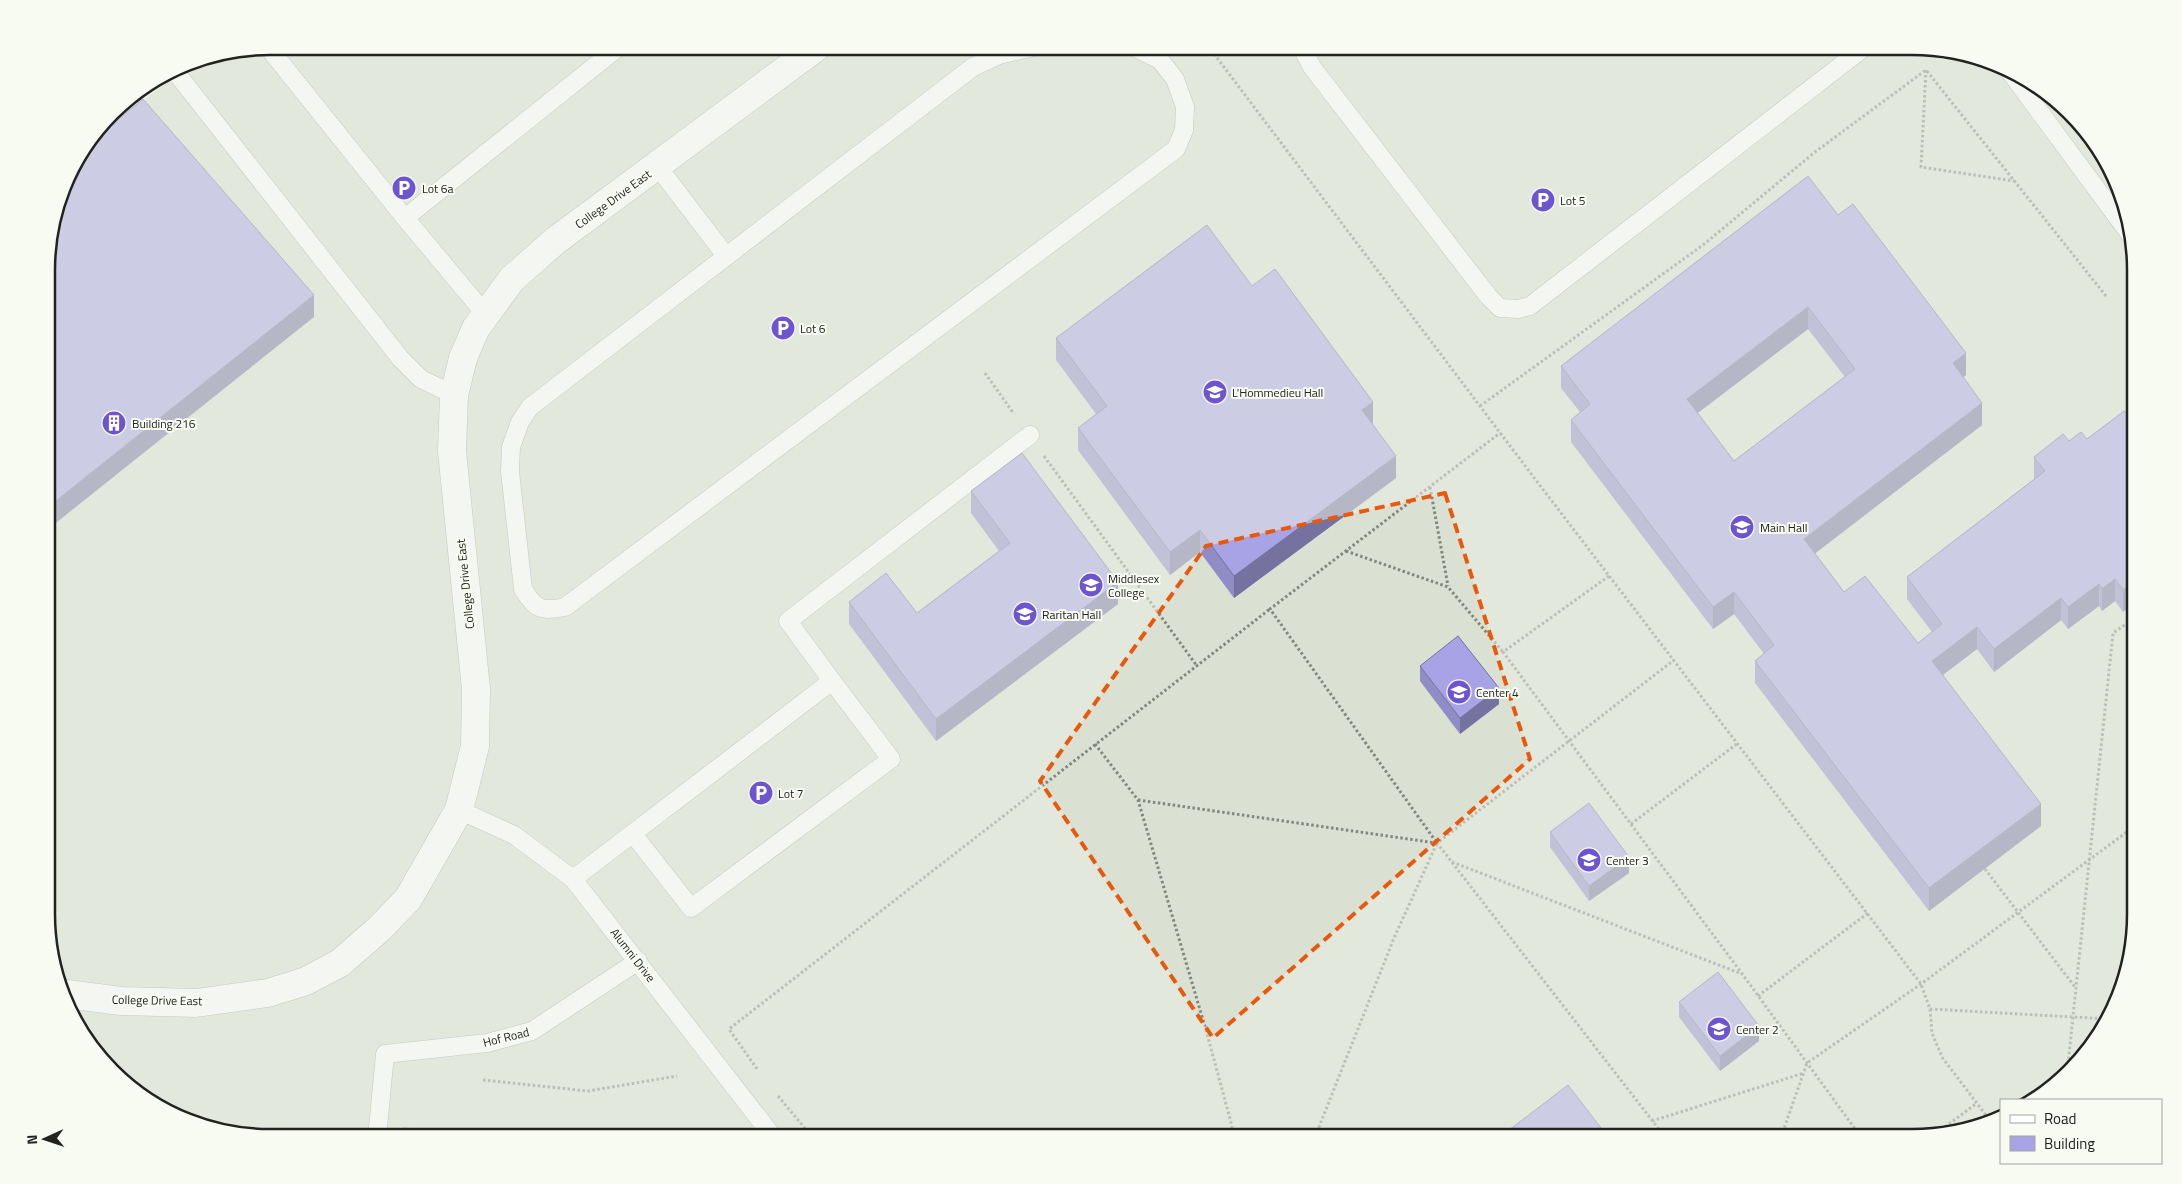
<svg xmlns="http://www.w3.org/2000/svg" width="2182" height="1184" font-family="'Titillium Web',sans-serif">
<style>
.built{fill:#dbe1d2}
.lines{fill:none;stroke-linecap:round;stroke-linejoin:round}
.service-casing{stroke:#999c94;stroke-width:19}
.minor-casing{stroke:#999c94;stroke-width:29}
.path{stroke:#848680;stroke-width:3;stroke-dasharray:2.5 2.5;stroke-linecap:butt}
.service{stroke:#fff;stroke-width:18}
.minor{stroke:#fff;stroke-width:28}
.wall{fill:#908cc5;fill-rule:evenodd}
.shaded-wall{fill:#7672a0}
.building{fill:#a8a3e5;stroke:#7672a0;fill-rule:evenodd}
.marked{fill:none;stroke:#e8590c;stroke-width:4;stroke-dasharray:10 6;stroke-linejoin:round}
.labels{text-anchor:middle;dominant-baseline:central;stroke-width:4;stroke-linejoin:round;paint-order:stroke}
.poi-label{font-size:12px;fill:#222320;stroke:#f8fbf2;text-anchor:start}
.street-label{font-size:12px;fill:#222320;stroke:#f8fbf2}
.rim{fill:none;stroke:#222320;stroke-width:2.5}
</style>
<rect width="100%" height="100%" fill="#eaeee5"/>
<!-- built -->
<polygon class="built" points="270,46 1912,46 2011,69 2060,102 2098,145 2134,241 2136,914 2113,1013 2080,1062 2036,1100 2001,1100 2001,1118 1984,1126 1927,1137 270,1138 171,1115 122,1082 84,1039 48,944 47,255 69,171 94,138 164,85 159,79 185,63"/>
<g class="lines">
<defs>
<g id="service">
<path d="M 1038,46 L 999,55 L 973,67 L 530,407 L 520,422 L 511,447 L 510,471 L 523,589 C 535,609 541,612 565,607 L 1176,149 L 1184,130 L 1185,107 L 1175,79 L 1160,60 L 1132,46"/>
<polyline points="1301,46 1312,67 1488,296 1500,308 1518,309 1530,306 1866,46"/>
<polyline points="268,47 405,218 486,315"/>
<polyline points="2008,69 2132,237"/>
<polyline points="174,70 400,358 421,379 454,395"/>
<polyline points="658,167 726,256"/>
<polyline points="405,218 620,46"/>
<polyline points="832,681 788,621 1030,435"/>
<polyline points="459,810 514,835 573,879 774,1138"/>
<polyline points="573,879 832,681 891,759 691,908 633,834"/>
<polyline points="377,1138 385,1054 487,1043 532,1031 638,961"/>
</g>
<polyline id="minor" points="67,994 121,1001 196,1003 268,993 306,981 340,963 379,929 408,899 459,810 475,746 476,689 452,451 454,395 463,358 476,328 512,279 555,241 818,46"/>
</defs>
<!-- service casing -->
<use href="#service" class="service-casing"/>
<!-- minor casing -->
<use href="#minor" class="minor-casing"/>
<!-- path -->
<g class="path">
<polyline points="1208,46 1532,475 1921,984 1930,1009 1932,1033 1942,1057 1991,1122"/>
<polyline points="1926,70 1921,167 2014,181"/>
<polyline points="985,373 1014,414"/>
<polyline points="1480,406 1703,245 1815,152 1926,70 2106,296"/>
<polyline points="1044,456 1197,666"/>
<polyline points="1430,487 1448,586"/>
<polyline points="1346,551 1448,587 1503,652"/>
<polyline points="1609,576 1503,652 1743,975 1861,1137"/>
<polyline points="1095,744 1138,800 1206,1030 1232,1126 1232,1137"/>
<polyline points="1138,800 1436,843"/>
<polyline points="1631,824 1738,743"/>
<polyline points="1452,862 1742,974"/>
<polyline points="1985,869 2075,987"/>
<polyline points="1758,996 1868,913"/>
<polyline points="1930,1009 2109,1019"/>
<polyline points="757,1069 729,1029 1270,609"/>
<polyline points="2067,1074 2113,633 2135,618"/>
<polyline points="483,1080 588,1091 677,1076"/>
<polyline points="778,1096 813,1138"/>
<polyline points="1652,1121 1804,1073"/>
<polyline points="1933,1136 1977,1103"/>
<polyline points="1315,1137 1394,938 1437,843 1270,609 1500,433"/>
<polyline points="1665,1137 1437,843 1674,660"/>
<polyline points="1781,1137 1807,1063 1921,984 2135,826"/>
</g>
<!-- service -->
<use href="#service" class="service"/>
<!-- minor -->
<use href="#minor" class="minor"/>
</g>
<!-- wall -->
<g class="wall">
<path d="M 1838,215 L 1966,375 L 1963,377 L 1982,425 L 1815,553 L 1844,592 L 1918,643 L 1932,632 L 1907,599 L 1907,577 L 2034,479 L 2034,457 L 2069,441 L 2087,439 L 2124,411 L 2123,612 L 2115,601 L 2102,611 L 2099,606 L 2068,629 L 2061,620 L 1994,672 L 1977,649 L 1943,675 L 2041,826 L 1929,911 L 1755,683 L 1755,661 L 1764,654 L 1734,614 L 1713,629 L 1571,442 L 1571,420 L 1580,412 L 1561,388 L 1561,366 ZM 1808,329 L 1845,377 L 1734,461 L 1698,413 Z"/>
<polygon points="1252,286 1373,424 1372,424 1396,478 1234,598 1200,552 1170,575 1078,450 1078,428 1096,414 1056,360 1056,338"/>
<polygon points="971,491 1118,604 936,741 849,624 849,602 917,613 999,551 971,513"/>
<polygon points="1420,666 1499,704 1460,734 1420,681"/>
<polygon points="1550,832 1629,873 1589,901 1550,847"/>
<polygon points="1679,1002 1759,1041 1720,1071 1679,1017"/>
</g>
<!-- shaded-wall -->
<g class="shaded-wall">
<polygon points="314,295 314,317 47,530 47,508"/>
<polygon points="1808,307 1808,329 1687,421 1687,399"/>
<polygon points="1966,353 1966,375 1953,386 1953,363"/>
<polygon points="1373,402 1373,424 1362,432 1362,410"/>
<polygon points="1982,403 1982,425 1804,562 1804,539"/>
<polygon points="1396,456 1396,478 1234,598 1234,576"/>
<polygon points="1200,530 1200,552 1170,575 1170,552"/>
<polygon points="2115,579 2115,601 2102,611 2102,589"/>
<polygon points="2135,581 2135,603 2123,612 2123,590"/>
<polygon points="1118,582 1118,604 936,741 936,719"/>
<polygon points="2099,584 2099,606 2068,629 2068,607"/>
<polygon points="1734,592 1734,614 1713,629 1713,607"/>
<polygon points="2061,598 2061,620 1994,672 1994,649"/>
<polygon points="1977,627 1977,649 1932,683 1932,661"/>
<polygon points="1499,688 1499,704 1460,734 1460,718"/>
<polygon points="2041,804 2041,826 1929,911 1929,888"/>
<polygon points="1629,857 1629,873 1589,901 1589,886"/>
<polygon points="1759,1026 1759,1041 1720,1071 1720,1056"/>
</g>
<!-- building -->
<g class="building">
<polygon points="143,99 314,295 47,508 47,255 69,171 94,139"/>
<path d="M 1808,176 L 1838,215 L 1853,204 L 1966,353 L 1953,363 L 1982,403 L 1804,539 L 1844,592 L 1865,576 L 1918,643 L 1942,624 L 1907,577 L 2045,471 L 2034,457 L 2063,434 L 2069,441 L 2081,432 L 2087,439 L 2124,411 L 2134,419 L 2135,581 L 2123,590 L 2115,579 L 2102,589 L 2099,584 L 2068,607 L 2061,598 L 1994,649 L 1977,627 L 1932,661 L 2041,804 L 1929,888 L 1755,661 L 1774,645 L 1734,592 L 1713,607 L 1571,420 L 1590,404 L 1561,366 ZM 1808,307 L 1855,369 L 1734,461 L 1687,399 Z"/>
<polygon points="1207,225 1252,286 1275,269 1373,402 1362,410 1396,456 1234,576 1200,530 1170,552 1078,428 1107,406 1056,338"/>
<polygon points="1022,453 1118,582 936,719 849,602 886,573 917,613 1010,543 971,491"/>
<polygon points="1458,636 1499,688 1460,718 1420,666"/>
<polygon points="1589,803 1629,857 1589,886 1550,832"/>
<polygon points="1718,972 1759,1026 1720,1056 1679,1002"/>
<polygon points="1568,1085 1608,1137 1500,1137"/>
<polygon points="403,1128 470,1133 470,1138 402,1138"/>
</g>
<!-- marked area -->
<path d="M0 0H2182V1184H0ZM 1445,493 L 1530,759 L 1213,1038 L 1040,781 L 1206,546 Z" fill="#eaeee5" fill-opacity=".55" fill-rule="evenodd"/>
<path class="marked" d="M 1445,493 L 1530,759 L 1213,1038 L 1040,781 L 1206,546 Z"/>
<!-- icons -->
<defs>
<symbol id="parking-disc" viewBox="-11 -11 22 22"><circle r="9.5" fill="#6c55ce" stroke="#f8fbf2"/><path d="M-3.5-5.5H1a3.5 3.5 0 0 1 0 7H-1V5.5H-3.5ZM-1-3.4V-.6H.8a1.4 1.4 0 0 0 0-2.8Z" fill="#fff"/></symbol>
<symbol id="university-disc" viewBox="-11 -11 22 22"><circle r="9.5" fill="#6c55ce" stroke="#f8fbf2"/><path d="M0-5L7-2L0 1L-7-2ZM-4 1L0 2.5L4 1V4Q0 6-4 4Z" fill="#fff"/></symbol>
<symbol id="building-disc" viewBox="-11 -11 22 22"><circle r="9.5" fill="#6c55ce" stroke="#f8fbf2"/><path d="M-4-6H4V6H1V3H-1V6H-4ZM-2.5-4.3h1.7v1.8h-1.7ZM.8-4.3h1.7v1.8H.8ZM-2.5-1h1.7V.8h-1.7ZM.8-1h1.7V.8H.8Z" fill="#fff"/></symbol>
</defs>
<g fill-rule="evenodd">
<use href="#parking-disc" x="390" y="174" width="28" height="28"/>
<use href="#parking-disc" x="1529" y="186" width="28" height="28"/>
<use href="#parking-disc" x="769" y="314" width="28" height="28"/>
<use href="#university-disc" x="1201" y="378" width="28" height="28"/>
<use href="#building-disc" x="100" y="409" width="28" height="28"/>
<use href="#university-disc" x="1728" y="513" width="28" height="28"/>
<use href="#university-disc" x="1077" y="571" width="28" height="28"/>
<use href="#university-disc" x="1011" y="600" width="28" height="28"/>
<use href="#university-disc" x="1445" y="678" width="28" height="28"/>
<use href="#parking-disc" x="747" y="779" width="28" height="28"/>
<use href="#university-disc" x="1575" y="846" width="28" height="28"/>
<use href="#university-disc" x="1705" y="1015" width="28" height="28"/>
</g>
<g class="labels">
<!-- poi labels -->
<g class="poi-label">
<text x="422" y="188">Lot 6a</text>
<text x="1560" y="200">Lot 5</text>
<text x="800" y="328">Lot 6</text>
<text x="1232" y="392">L'Hommedieu Hall</text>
<text x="132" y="423">Building 216</text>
<text x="1760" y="527">Main Hall</text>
<text x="1108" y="578">Middlesex<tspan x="1108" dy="14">College</tspan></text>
<text x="1042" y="614">Raritan Hall</text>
<text x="1476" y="692">Center 4</text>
<text x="778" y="793">Lot 7</text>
<text x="1606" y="860">Center 3</text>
<text x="1736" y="1029">Center 2</text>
</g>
<!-- street labels -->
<g class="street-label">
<text transform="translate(613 199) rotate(-36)">College Drive East</text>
<text transform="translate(465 584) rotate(-96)">College Drive East</text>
<text transform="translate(633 955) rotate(52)">Alumni Drive</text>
<text transform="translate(157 1000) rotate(1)">College Drive East</text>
<text transform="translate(506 1037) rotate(-14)">Hof Road</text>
</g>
</g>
<!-- crop -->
<path d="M0 0H2182V1184H0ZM270 55H1912A215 215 0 0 1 2127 270V914A215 215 0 0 1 1912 1129H270A215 215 0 0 1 55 914V270A215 215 0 0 1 270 55Z" fill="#f8fbf2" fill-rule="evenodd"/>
<path class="rim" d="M270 55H1912A215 215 0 0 1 2127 270V914A215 215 0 0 1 1912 1129H270A215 215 0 0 1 55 914V270A215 215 0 0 1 270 55Z"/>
<!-- legend -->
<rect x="2000" y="1099" width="162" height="65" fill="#f8fbf2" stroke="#a2a59e"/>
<rect x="2010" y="1115" width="25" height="8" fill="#ffffff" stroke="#a2a59e"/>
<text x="2044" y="1124" font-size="15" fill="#222320">Road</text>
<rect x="2010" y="1136" width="25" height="15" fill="#a8a3e5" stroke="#a2a59e"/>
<text x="2044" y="1149" font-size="15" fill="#222320">Building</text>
<!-- north arrow -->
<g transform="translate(45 1139) rotate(267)" stroke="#f8fbf2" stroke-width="4" paint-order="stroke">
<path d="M0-4L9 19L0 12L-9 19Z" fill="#222320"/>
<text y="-8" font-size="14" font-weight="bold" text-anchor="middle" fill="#222320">N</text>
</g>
</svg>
